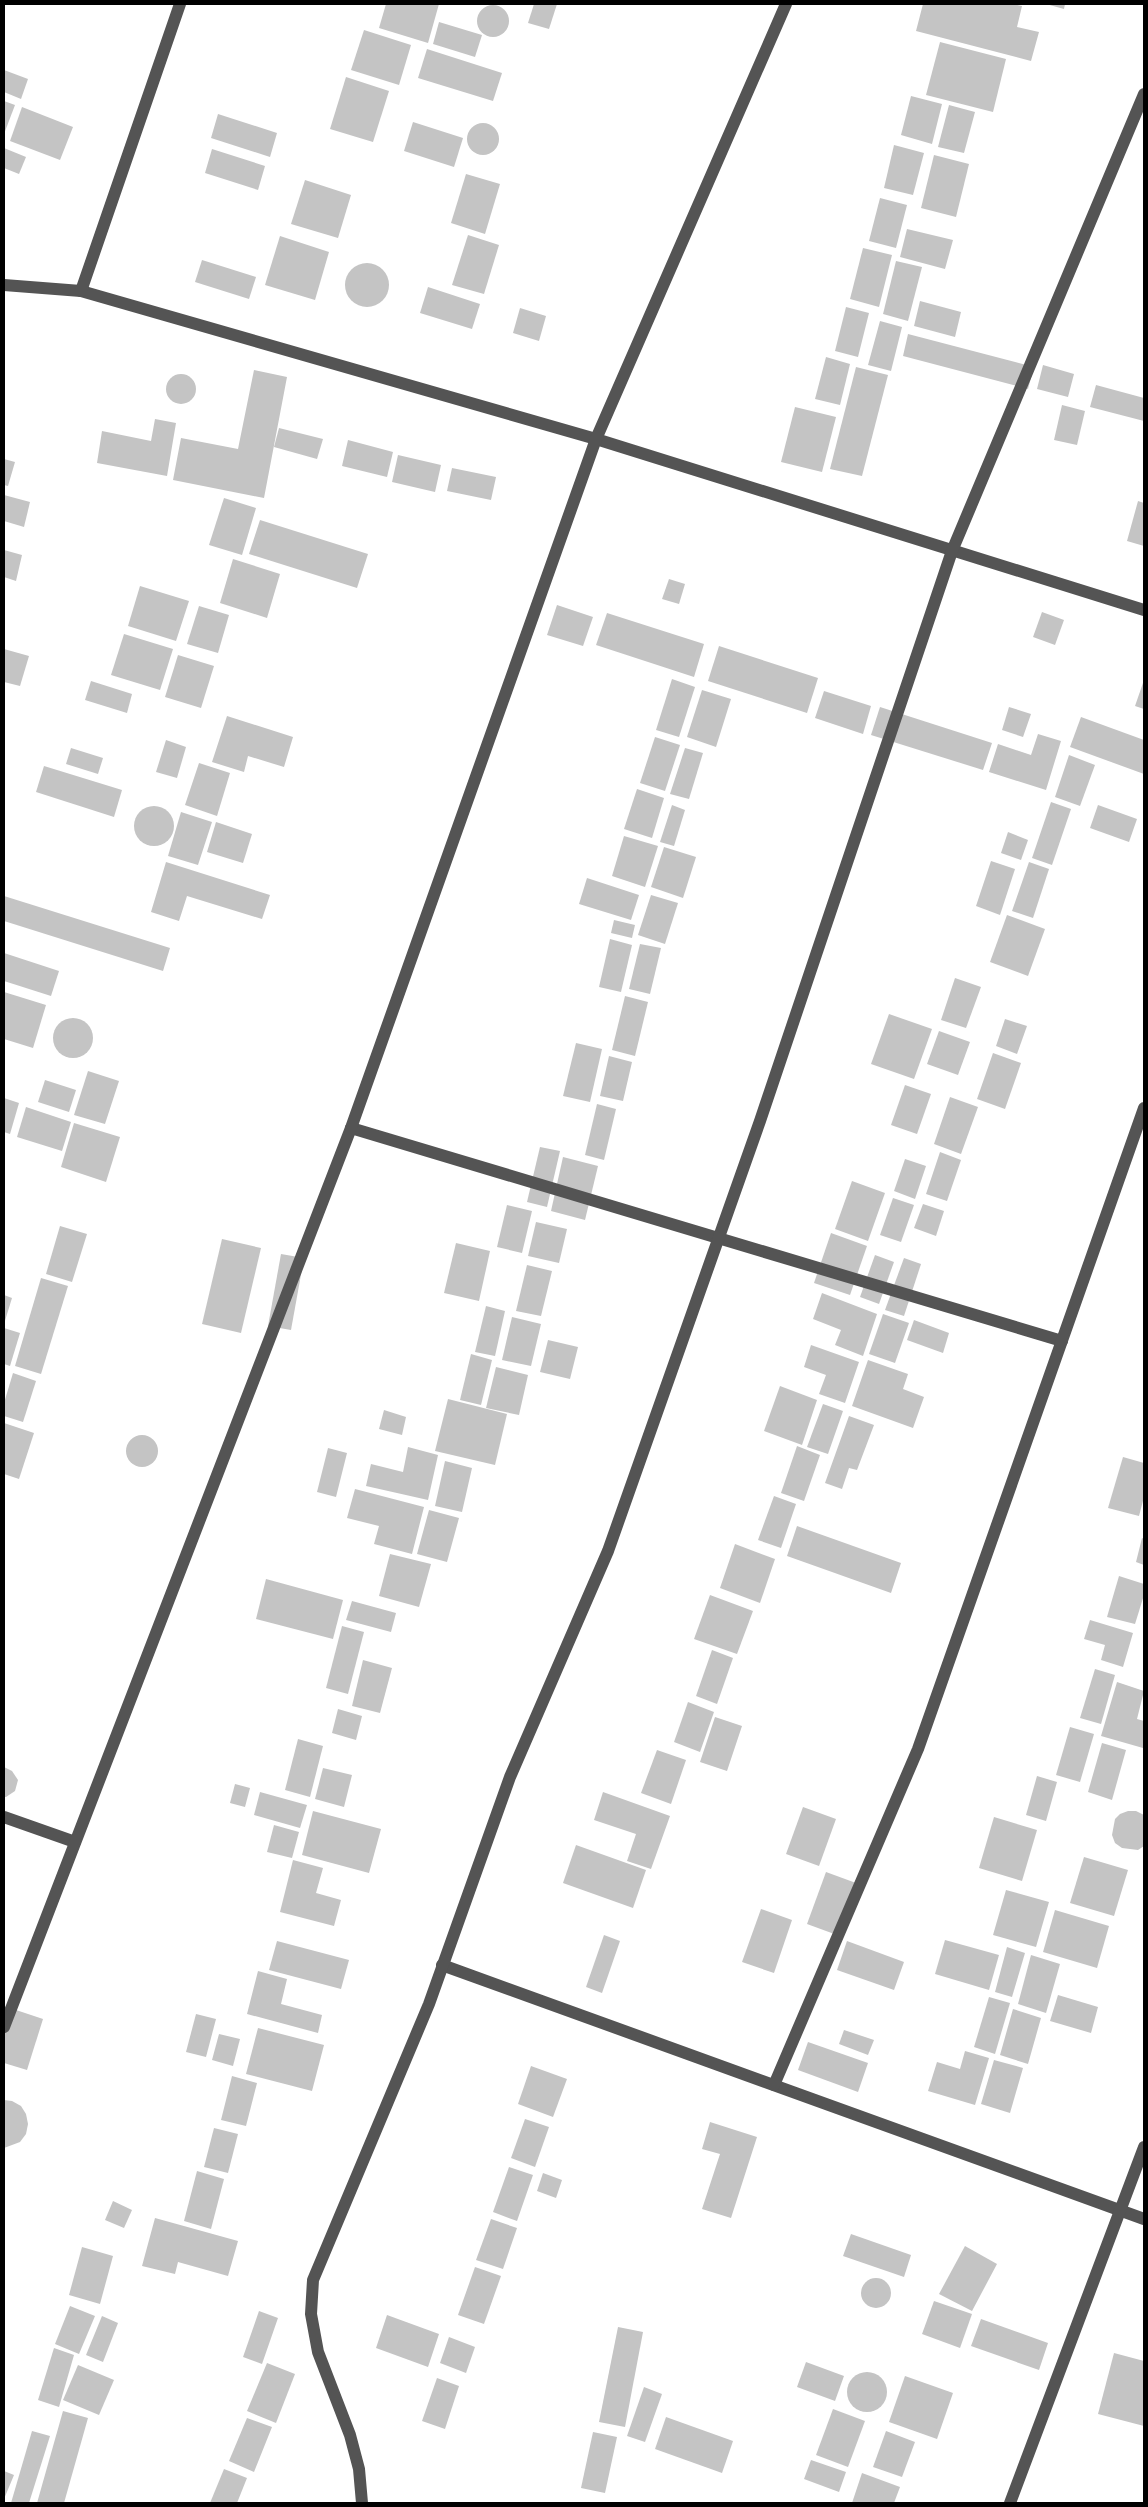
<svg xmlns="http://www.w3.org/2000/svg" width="1148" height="2507" font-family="'Space Grotesk',sans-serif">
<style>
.building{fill:#c4c4c4}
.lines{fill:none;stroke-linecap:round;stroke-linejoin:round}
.minor{stroke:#545454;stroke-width:12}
</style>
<rect width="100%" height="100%" fill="#fff"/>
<!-- building -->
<g class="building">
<polygon points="386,4 439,4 428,43 379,28"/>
<polygon points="534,4 557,4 549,29 528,23"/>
<polygon points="923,4 1013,4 1022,6 1017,27 1039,32 1031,61 916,31"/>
<polygon points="1046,4 1065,4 1064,9"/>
<circle cx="493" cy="21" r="16"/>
<polygon points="439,22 482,35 475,57 433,44"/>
<polygon points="364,30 411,45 399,85 351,70"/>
<polygon points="940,42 1006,59 993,112 926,95"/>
<polygon points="427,49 502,73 493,101 418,78"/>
<polygon points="4,70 28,79 21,99 4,92"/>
<polygon points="346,77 389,91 373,142 330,129"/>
<polygon points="911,96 942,104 932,144 901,135"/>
<polygon points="4,101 15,105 4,134"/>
<polygon points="949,105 975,112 964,153 938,147"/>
<polygon points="22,107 73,127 60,160 10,141"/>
<polygon points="218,114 277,133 270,157 211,138"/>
<polygon points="413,122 463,138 454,167 404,151"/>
<circle cx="483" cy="139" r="16"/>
<polygon points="894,145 924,153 913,195 884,188"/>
<polygon points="4,148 26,157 19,174 4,168"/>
<polygon points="212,149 265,166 258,190 205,173"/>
<polygon points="934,155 969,164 956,217 921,208"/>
<polygon points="466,174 500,184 485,234 451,223"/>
<polygon points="305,180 351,195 338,238 291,224"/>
<polygon points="880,198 907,205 896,248 869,241"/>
<polygon points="907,229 953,240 945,269 900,257"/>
<polygon points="468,235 499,245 484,294 452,285"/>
<polygon points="280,236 329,252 315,300 265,285"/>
<polygon points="863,248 892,255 879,307 850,299"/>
<polygon points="202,260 256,277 249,299 195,282"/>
<polygon points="896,261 922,267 908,321 883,314"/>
<circle cx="367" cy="285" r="22"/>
<polygon points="428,287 480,304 472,329 420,313"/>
<polygon points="920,301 961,312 955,337 914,326"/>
<polygon points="846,307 869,313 858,357 835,351"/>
<polygon points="520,308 546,316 539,341 513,333"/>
<polygon points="880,321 902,327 891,371 868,365"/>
<polygon points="908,334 1034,367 1028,389 903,356"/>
<polygon points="826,357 850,364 840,405 815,399"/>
<polygon points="1043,365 1074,374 1068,397 1037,389"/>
<polygon points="856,367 888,375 862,476 830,469"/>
<polygon points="254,370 287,377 264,498 173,480 181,438 238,449"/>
<circle cx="181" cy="389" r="15"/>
<polygon points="1096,385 1144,398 1144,421 1090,407"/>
<polygon points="1062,405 1085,411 1077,445 1054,440"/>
<polygon points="795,407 836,417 822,472 781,462"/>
<polygon points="155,419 176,423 167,476 97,463 102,431 151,441"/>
<polygon points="279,428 323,439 317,459 274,447"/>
<polygon points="348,440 393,452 387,477 342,466"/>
<polygon points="398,455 441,465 435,492 392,482"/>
<polygon points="4,459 15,462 8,486 4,485"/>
<polygon points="452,468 496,477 491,500 447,491"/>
<polygon points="4,495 30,502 24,527 4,521"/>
<polygon points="224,498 256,508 242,555 209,545"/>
<polygon points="1138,501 1144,503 1144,546 1127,541"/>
<polygon points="260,520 368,554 357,588 249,554"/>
<polygon points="4,550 22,555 16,581 4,577"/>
<polygon points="233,559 280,574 267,618 220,603"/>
<polygon points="669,579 685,584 679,604 662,599"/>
<polygon points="140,586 189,601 176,641 128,626"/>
<polygon points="557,605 593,617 583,646 547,635"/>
<polygon points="199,606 229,615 218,653 187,644"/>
<polygon points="1042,612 1064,620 1055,645 1033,637"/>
<polygon points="607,613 704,644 694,677 596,645"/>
<polygon points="124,634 173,649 160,690 111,675"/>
<polygon points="719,646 818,678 807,713 708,681"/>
<polygon points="4,649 29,656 20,686 4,682"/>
<polygon points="178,655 214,666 201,708 165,697"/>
<polygon points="672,679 695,687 679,737 656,730"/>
<polygon points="1144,680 1144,709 1135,706"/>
<polygon points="91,681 132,694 127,713 85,700"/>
<polygon points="702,690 731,699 716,747 687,737"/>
<polygon points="824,691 871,706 863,734 815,718"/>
<polygon points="880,707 992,743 983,770 871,735"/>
<polygon points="1009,707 1031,714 1023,737 1002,730"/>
<polygon points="227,716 293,737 284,767 248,756 244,772 212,762"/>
<polygon points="1081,717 1144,740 1144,774 1070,747"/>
<polygon points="1038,734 1061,741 1046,790 989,772 998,744 1031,755"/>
<polygon points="655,737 680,745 665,791 640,783"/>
<polygon points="166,740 186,747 177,778 156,772"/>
<polygon points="71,748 103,758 98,774 66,764"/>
<polygon points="685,748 703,753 689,799 670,794"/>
<polygon points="1069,755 1095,765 1080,806 1055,797"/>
<polygon points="199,763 230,773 217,816 185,805"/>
<polygon points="44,766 122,790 114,817 36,792"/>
<polygon points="637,789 664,798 652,838 624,829"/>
<polygon points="1051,802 1071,809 1052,865 1032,858"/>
<polygon points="672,805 685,810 674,846 660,842"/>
<polygon points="1098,805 1137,819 1129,842 1090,828"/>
<circle cx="154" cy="826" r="20"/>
<polygon points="181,812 212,822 198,865 168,856"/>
<polygon points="216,822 252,834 243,863 207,852"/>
<polygon points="1008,832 1028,840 1021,860 1001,853"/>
<polygon points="624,836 658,846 645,887 612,876"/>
<polygon points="664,847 696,857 683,898 651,887"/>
<polygon points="991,861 1015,869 1000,915 976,906"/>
<polygon points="166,862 270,895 262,919 187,896 179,921 151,912"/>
<polygon points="1029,862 1049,869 1033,918 1012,911"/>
<polygon points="587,878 639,895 631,920 579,904"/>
<polygon points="651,895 678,903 665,944 638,935"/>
<polygon points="4,896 170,948 163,971 4,921"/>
<polygon points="1007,915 1045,929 1028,976 990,962"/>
<polygon points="614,920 635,925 632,938 611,933"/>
<polygon points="610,939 632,945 621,992 599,987"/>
<polygon points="640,944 661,948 650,994 629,989"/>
<polygon points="4,953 59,971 51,996 4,981"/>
<polygon points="955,978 981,987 966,1028 941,1020"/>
<polygon points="4,992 46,1005 33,1048 4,1039"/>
<polygon points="625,996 648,1002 635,1056 612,1050"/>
<polygon points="889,1014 932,1029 914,1079 871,1064"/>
<circle cx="73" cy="1038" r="20"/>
<polygon points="1005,1019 1027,1026 1017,1054 996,1046"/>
<polygon points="939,1031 970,1042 958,1075 927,1064"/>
<polygon points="576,1043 602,1049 590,1102 563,1096"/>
<polygon points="993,1053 1021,1063 1005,1109 977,1099"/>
<polygon points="609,1056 632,1062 623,1101 600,1096"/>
<polygon points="88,1071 119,1081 105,1124 74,1115"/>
<polygon points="45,1080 76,1090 69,1112 38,1102"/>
<polygon points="905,1085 931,1094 917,1134 891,1125"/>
<polygon points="950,1097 978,1107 961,1154 934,1144"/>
<polygon points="4,1098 19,1103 10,1134 4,1132"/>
<polygon points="597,1104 616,1109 604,1160 585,1155"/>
<polygon points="26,1107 71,1122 62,1151 17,1137"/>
<polygon points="74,1123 120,1137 106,1182 61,1167"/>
<polygon points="540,1147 560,1151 547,1207 527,1202"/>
<polygon points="940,1152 961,1160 947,1201 926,1194"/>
<polygon points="563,1157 598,1166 585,1220 551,1211"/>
<polygon points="905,1159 926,1166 915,1199 894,1191"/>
<polygon points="852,1181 885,1193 868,1241 835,1229"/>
<polygon points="893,1198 914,1205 901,1242 880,1235"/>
<polygon points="923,1204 944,1211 936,1236 914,1228"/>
<polygon points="507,1205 532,1211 522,1253 497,1247"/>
<polygon points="536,1222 567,1229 559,1263 528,1256"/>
<polygon points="60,1226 87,1234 72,1282 46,1274"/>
<polygon points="831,1233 867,1246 850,1295 814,1283"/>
<polygon points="222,1239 261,1248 241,1333 202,1324"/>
<polygon points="456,1243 490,1251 479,1301 444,1293"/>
<polygon points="281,1254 304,1258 291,1330 268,1326"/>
<polygon points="875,1255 894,1262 879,1304 860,1297"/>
<polygon points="904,1258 921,1264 904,1316 885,1310"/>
<polygon points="527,1265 552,1271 541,1316 516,1311"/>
<polygon points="41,1278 68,1286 41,1374 15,1366"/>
<polygon points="822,1293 877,1314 863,1356 835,1345 841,1330 813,1319"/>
<polygon points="4,1295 12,1298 4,1324"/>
<polygon points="486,1306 505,1311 495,1356 475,1352"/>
<polygon points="883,1314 909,1323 895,1363 869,1354"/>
<polygon points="512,1317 541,1324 531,1366 502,1360"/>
<polygon points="914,1320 949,1333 943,1353 907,1340"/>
<polygon points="4,1328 20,1333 10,1366 4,1364"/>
<polygon points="548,1340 578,1347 570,1379 540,1372"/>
<polygon points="811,1345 859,1362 845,1403 819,1394 826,1375 804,1367"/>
<polygon points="471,1354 492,1360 481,1405 460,1400"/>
<polygon points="868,1360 908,1374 903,1389 924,1397 913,1428 852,1406"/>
<polygon points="496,1367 528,1375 519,1415 486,1408"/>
<polygon points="13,1373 36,1381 23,1422 4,1416 4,1403"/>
<polygon points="780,1386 817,1400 802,1445 764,1431"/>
<polygon points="448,1399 507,1414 495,1465 435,1451"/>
<polygon points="823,1404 843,1411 828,1454 807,1447"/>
<polygon points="384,1410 406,1417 402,1435 379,1429"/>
<polygon points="849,1416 874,1425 857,1470 849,1468 842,1489 825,1483"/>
<polygon points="4,1423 34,1433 19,1479 4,1474"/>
<circle cx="142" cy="1451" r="16"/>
<polygon points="797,1446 820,1455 804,1501 781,1493"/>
<polygon points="408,1447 438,1455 428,1500 366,1486 371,1464 403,1472"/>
<polygon points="328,1448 347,1453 336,1497 317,1492"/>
<polygon points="1123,1457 1144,1463 1144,1497 1139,1516 1108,1508"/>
<polygon points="445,1461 472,1468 462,1512 435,1506"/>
<polygon points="355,1489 424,1507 412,1554 374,1544 379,1526 347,1518"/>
<polygon points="774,1496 796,1504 781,1548 758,1540"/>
<polygon points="429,1510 459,1518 447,1562 417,1554"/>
<polygon points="797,1526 901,1563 891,1593 787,1556"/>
<polygon points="1142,1538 1144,1539 1144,1565 1136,1562"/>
<polygon points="735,1544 775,1559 760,1603 720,1588"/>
<polygon points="390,1554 431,1564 419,1607 379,1596"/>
<polygon points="1119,1576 1144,1584 1144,1595 1135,1624 1107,1617"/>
<polygon points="266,1579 343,1600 333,1639 256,1619"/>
<polygon points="710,1595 753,1611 737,1654 694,1639"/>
<polygon points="352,1601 396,1613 391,1632 346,1620"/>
<polygon points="1090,1620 1133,1633 1123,1667 1101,1660 1105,1645 1084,1639"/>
<polygon points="342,1626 364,1632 348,1694 326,1688"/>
<polygon points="712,1650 733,1658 717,1704 696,1696"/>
<polygon points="363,1660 392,1668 380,1713 352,1706"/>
<polygon points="1095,1669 1115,1675 1101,1724 1080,1718"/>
<polygon points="1117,1682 1144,1691 1137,1719 1144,1721 1143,1748 1101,1736"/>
<polygon points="688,1702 714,1712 700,1752 674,1742"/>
<polygon points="338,1709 362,1716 356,1740 332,1733"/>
<polygon points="715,1717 742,1726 727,1771 700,1762"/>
<polygon points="1070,1727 1094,1734 1080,1782 1056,1775"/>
<polygon points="298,1739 323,1746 310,1797 285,1790"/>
<polygon points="1102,1743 1126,1750 1112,1800 1088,1792"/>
<polygon points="657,1750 686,1760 671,1804 641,1793"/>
<polygon points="4,1767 12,1771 18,1780 15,1791 6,1797 4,1797"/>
<polygon points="323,1768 352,1775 344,1807 315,1799"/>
<polygon points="1037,1776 1057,1782 1046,1821 1026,1815"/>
<polygon points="235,1784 250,1788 245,1807 230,1803"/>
<polygon points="260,1792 307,1805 300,1828 254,1815"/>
<polygon points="603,1792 670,1816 651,1869 627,1861 636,1834 594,1820"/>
<polygon points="803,1807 836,1819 819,1866 786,1854"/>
<polygon points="313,1811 381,1829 369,1873 302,1855"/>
<polygon points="1128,1811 1136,1811 1144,1815 1144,1846 1138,1850 1122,1848 1115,1843 1112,1835 1115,1819 1120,1814"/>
<polygon points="994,1817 1037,1830 1022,1881 979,1868"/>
<polygon points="274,1825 299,1832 292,1858 267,1852"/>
<polygon points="576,1845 646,1870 633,1908 563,1883"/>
<polygon points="1084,1857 1128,1870 1114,1916 1070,1903"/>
<polygon points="293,1860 323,1868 316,1893 341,1900 334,1926 280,1912"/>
<polygon points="826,1872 856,1883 837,1935 807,1924"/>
<polygon points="1006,1890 1049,1902 1036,1947 993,1935"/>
<polygon points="761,1909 792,1920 774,1973 742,1962"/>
<polygon points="1055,1910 1109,1926 1097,1968 1043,1952"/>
<polygon points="604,1935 620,1941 602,1993 586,1987"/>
<polygon points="945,1940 999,1955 989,1990 935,1974"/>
<polygon points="277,1941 349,1960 341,1989 269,1970"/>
<polygon points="847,1941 904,1962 894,1990 837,1970"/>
<polygon points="1007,1947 1025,1953 1012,1997 995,1992"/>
<polygon points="1031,1955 1060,1964 1046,2013 1018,2004"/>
<polygon points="258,1971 287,1979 281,2004 322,2015 318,2033 247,2014"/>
<polygon points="1058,1995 1098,2007 1091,2033 1050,2021"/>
<polygon points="989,1997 1010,2003 995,2054 974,2047"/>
<polygon points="4,2006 43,2019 27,2070 4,2063"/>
<polygon points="1013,2009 1041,2018 1028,2064 1000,2055"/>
<polygon points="196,2014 216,2019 206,2057 186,2052"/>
<polygon points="258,2028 324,2045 312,2091 246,2074"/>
<polygon points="844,2030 874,2040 868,2055 839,2044"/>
<polygon points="219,2034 240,2039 233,2066 212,2060"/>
<polygon points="808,2042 868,2063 858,2092 798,2070"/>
<polygon points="965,2051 989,2058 975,2105 928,2091 937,2062 960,2069"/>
<polygon points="994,2060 1023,2068 1010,2113 981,2104"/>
<polygon points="531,2066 567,2079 553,2117 518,2104"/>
<polygon points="232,2076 257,2083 246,2126 221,2120"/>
<polygon points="4,2100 12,2101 21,2106 26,2114 28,2124 26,2134 20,2142 4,2148"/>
<polygon points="525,2119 549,2127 535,2167 511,2158"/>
<polygon points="710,2122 757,2137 731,2218 702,2209 720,2154 702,2149"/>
<polygon points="214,2128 238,2134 228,2173 204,2167"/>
<polygon points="509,2167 533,2175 517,2221 493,2212"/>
<polygon points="197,2171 224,2179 211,2229 184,2221"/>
<polygon points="543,2173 562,2180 556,2198 537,2191"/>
<polygon points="113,2201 132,2210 124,2228 105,2220"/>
<polygon points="155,2218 238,2241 228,2276 178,2262 175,2274 142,2266"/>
<polygon points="491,2219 517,2228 503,2269 476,2260"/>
<polygon points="851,2234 911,2255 904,2277 843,2256"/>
<polygon points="965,2246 997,2264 972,2311 939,2294"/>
<polygon points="82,2247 113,2256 100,2304 69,2295"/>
<polygon points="475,2267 501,2276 484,2324 458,2315"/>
<circle cx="876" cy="2293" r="15"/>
<polygon points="934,2301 972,2314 960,2348 922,2334"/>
<polygon points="70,2306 95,2316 79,2354 55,2344"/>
<polygon points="259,2311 278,2318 262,2364 243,2357"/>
<polygon points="387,2315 439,2334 428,2367 376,2348"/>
<polygon points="102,2316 118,2323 103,2362 86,2355"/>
<polygon points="981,2319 1048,2343 1039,2370 971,2346"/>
<polygon points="618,2327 643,2332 625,2427 599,2422"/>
<polygon points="449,2337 475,2347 466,2373 440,2363"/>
<polygon points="54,2348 74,2355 59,2407 38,2400"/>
<polygon points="1114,2353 1144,2361 1144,2426 1098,2414"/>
<polygon points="806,2362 844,2376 835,2401 797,2387"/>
<polygon points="267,2363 295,2374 276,2423 247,2411"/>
<polygon points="78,2365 114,2380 99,2415 63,2400"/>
<circle cx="867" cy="2392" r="20"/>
<polygon points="905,2376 953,2393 937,2439 889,2422"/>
<polygon points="437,2378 459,2386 445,2429 422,2421"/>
<polygon points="644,2387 662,2394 645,2442 627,2436"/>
<polygon points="833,2409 865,2421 848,2467 816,2455"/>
<polygon points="63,2411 88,2418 64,2503 37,2503"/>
<polygon points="666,2417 733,2441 722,2473 655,2449"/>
<polygon points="247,2418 272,2427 254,2472 229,2461"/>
<polygon points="32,2431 50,2436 29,2503 11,2503"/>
<polygon points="886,2431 915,2442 902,2477 873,2467"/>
<polygon points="593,2432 617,2437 605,2493 581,2488"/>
<polygon points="811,2460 846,2472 839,2492 804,2479"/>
<polygon points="224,2469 247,2478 237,2503 210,2503"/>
<polygon points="4,2471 14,2475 4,2499"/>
<polygon points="862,2473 900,2487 894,2503 852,2503"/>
</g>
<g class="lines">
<!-- minor -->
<g class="minor">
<polyline points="4,285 81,291 596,439 1144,610"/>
<polyline points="81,291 180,4"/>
<polyline points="351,1128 1062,1341"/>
<polyline points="4,1817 75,1842"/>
<polyline points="442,1965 1144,2219"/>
<polyline points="4,2027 351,1128 596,439 786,4"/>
<polyline points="774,2085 918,1749 1144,1108"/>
<polyline points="362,2503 359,2469 350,2435 318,2352 311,2314 313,2280 429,2004 510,1777 608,1551 760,1121 952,551 1144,94"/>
<polyline points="1010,2503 1144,2147"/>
</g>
</g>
<!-- border -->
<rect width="1148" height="2507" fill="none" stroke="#000000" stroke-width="10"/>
</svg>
